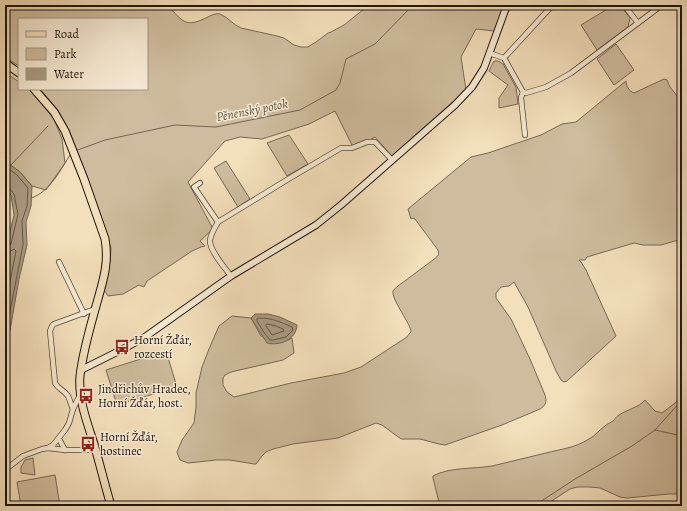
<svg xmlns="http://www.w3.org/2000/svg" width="687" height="511" font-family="Alegreya,serif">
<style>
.green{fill:#cfbc9e;stroke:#766856}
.water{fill:#ab9a80;stroke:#736452}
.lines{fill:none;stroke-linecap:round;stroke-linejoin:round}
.shore{stroke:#645747;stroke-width:1}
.stream{stroke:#736452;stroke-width:1}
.street-casing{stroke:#534739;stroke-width:6}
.secondary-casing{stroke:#1e140e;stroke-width:8}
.primary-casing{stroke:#1e140e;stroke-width:9}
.street{stroke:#f7ead3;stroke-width:4.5}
.secondary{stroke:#f7ead3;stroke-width:6}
.primary{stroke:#f3dfbb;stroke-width:7}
.labels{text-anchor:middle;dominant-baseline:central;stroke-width:3;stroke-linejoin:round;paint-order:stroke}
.poi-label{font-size:12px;fill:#1e140e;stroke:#f7ead3;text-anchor:start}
.water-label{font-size:13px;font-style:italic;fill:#5d5041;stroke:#f7ead3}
</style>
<rect width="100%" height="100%" fill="#f3dfbb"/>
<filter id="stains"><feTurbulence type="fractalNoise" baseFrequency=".005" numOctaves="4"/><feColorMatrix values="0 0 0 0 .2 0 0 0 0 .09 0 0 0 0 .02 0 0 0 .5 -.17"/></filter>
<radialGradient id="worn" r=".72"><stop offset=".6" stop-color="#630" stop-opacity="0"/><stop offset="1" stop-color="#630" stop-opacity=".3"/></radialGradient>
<!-- green -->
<g class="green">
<path d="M 5,5 L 150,5 C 156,10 163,5 170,8 C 185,24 187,27 208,17 C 212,15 216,13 220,14 C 228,17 233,25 241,28 L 277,36 L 284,38 L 294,45 L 301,47 L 308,47 L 316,42 L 328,33 L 331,32 L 344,25 L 369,5 L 504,5 L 504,7 L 494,31 L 476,29 L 461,57 L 466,90 L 392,156 L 375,137 L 354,149 L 335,111 L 309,124 L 262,139 L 240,137 L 225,141 L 188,182 L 213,229 L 200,241 L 205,246 L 201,247 L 192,251 L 147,281 L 144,287 L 139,285 L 123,294 L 108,296 L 104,290 L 110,262 L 111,248 L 101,216 L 69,130 L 58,110 L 40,89 L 147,89 L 147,19 L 19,19 L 19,66 L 5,57 Z"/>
<polygon points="614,5 620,5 630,18 628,27 597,50 581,25"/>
<polygon points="616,44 634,70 614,85 597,59"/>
<polygon points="494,61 498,61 503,64 516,87 518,104 499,108 499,98 508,85 489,71"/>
<polygon points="5,72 19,82 19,89 28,89 33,93 54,119 62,139 65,163 46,190 32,186 20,172 5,161"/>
<path d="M 664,79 L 667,80 L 670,87 L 682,102 L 682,239 L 661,245 L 643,245 L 634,243 L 587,257 L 585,260 L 579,260 L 581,262 L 586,270 L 616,336 L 567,381 L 564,382 L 561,380 L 556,371 L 528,307 L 514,282 L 509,286 L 501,287 L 496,293 L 496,298 L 511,319 L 530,359 L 545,395 C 547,402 546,405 540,409 L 502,425 L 445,445 L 439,444 L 420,439 L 401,439 L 382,425 L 376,423 L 338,438 L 293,444 L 273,449 L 266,452 L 262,456 L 256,464 L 254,464 L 230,460 L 216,460 L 188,463 L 180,460 L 177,452 L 182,440 L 194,423 L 196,407 L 196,393 L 202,367 L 209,349 L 219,326 L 232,316 L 251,318 L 261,336 L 288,340 L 292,338 L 294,353 L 283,360 L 231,372 L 225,375 L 223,378 L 223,385 L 227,392 L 234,397 L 291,383 L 344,373 L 361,367 L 407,337 C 408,335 410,333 411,332 C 412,326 391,299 393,291 C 394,289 396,288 398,286 L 433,260 C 437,257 440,255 438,250 L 415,219 L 413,218 L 411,219 L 408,209 L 471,157 L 488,153 L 541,135 L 562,124 L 576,122 L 626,81 C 626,86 629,91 634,93 Z"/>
<polygon points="289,135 308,164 287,176 267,143"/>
<polygon points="226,161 250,199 238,207 214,168"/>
<polygon points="166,351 177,387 117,405 106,370"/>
<path d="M 682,395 L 682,437 L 680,454 L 682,468 L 682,494 L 669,494 L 627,498 L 620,497 L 600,488 L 590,487 L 577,487 L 570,489 L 544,506 L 489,506 L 484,503 L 474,506 L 440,506 L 433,478 L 433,476 C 449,467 474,469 492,466 C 510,462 528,457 546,453 C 561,449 575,448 589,439 C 595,436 599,430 605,426 C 607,424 610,423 613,421 C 615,419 616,417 619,415 C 628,409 638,408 645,400 L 655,411 L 662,413 L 675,403 Z"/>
<polygon points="33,458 35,475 21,473 21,467 25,460"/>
<polygon points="55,475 60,506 21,506 17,482"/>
</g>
<!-- water -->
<g class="water">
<polygon points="5,161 20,172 32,186 31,206 26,222 27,245 19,279 8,342 5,349 5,251 14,215 11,195 5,189"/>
<path d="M 255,314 L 268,314 L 280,317 L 297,325 C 296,340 280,346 267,343 L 251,318 Z"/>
</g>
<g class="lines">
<!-- shore -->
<g class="shore">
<polyline points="5,166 17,175 28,188 27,206 22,221 23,245 5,337"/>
<polyline points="5,187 9,188 14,194 18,214 11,244 8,247 5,247"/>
<polyline points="5,252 9,252 14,249 16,251 5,307"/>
<path d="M 259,318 C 273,318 280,322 292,327 L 293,330 L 286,337 L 273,340 L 270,340 L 265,334 L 257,321 L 257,319 Z"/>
<polygon points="267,324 276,326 283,329 284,331 272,335 266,326"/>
</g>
<!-- stream -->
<g class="stream">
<polyline points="75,151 105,140 175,125 216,127 300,110 336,90 340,83 346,59 375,44 413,5"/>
<polyline points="10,166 48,126"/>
<path d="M 32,198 C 50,191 60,171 70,155"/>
<polyline points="655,430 682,436"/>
<polyline points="534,506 575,479 632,446 655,430 682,400"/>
</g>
<defs>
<g id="street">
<polyline points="638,23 662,5"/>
<polyline points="489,53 504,58 523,92 521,98 525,135"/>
<polyline points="504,58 550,8 556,5"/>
<polyline points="523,92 526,93 546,87 571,73 638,23 624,5"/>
<polyline points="200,183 194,187 218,222"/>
<polyline points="59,262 84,314"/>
<path d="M 231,276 C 225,268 209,250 210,240 C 211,234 215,227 218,222 L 290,178 L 341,148 L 352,148 L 367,142 L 375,142 L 392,160"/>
<path d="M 73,409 C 71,405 70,400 68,396 C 64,390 58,389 55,383 L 50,331 L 52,326 L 54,324 L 95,309"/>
<polyline points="59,439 65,450"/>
<polyline points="48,448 65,450 95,450"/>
<polyline points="5,470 23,456 42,449 48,448 53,445 65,430 69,423 73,409 80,395"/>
</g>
<polyline id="secondary" points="81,370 123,349 145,337 231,276 316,225 341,205 455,105 472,87 484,68 507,5"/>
<g id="primary">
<polyline points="5,63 19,73"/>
<path d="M 34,89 L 54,112 L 65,131 L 84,179 L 105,239 C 109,261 104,278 98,299 C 91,324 83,350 80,376 C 78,399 87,422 94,444 C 100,465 105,485 111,506"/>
</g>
</defs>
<!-- street casing -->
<use href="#street" class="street-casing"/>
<!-- secondary casing -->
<use href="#secondary" class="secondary-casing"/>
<!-- primary casing -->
<use href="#primary" class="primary-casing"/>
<!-- street -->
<use href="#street" class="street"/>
<!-- secondary -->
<use href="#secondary" class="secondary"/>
<!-- primary -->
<use href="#primary" class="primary"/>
</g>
<!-- icons -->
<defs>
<symbol id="bus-bare" viewBox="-9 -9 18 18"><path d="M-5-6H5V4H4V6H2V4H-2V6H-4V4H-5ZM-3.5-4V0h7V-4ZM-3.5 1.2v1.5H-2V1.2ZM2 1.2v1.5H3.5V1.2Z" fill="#8f2418" stroke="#f7ead3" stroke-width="2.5" paint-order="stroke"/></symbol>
</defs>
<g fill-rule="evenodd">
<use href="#bus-bare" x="111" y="336" width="22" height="22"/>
<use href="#bus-bare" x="75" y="385" width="22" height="22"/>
<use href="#bus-bare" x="77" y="433" width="22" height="22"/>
</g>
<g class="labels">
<!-- poi labels -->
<g class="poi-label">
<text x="134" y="340">Horní Žďár,<tspan x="134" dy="14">rozcestí</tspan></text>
<text x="98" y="389">Jindřichův Hradec,<tspan x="98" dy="14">Horní Žďár, host.</tspan></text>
<text x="100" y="437">Horní Žďár,<tspan x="100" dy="14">hostinec</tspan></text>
</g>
<!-- water labels -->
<g class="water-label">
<text transform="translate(252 110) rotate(-11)">Pěnenský potok</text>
</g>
</g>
<!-- margin -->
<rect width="687" height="511" fill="none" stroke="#f3dfbb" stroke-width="20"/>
<rect x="6" y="6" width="675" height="499" fill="none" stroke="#1e140e" stroke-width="2"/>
<rect x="10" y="10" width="667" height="491" fill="none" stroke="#1e140e"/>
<!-- legend -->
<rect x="18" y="18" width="130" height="72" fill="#f7ead3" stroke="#a09484"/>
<rect x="26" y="31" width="20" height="6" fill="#f3dfbb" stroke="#a09484"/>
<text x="54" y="38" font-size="12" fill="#1e140e">Road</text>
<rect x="26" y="48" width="20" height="12" fill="#cfbc9e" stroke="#a09484"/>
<text x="54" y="58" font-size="12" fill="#1e140e">Park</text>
<rect x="26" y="68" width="20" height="12" fill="#ab9a80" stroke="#a09484"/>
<text x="54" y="78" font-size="12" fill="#1e140e">Water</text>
<rect width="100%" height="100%" filter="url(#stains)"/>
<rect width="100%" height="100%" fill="url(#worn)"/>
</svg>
